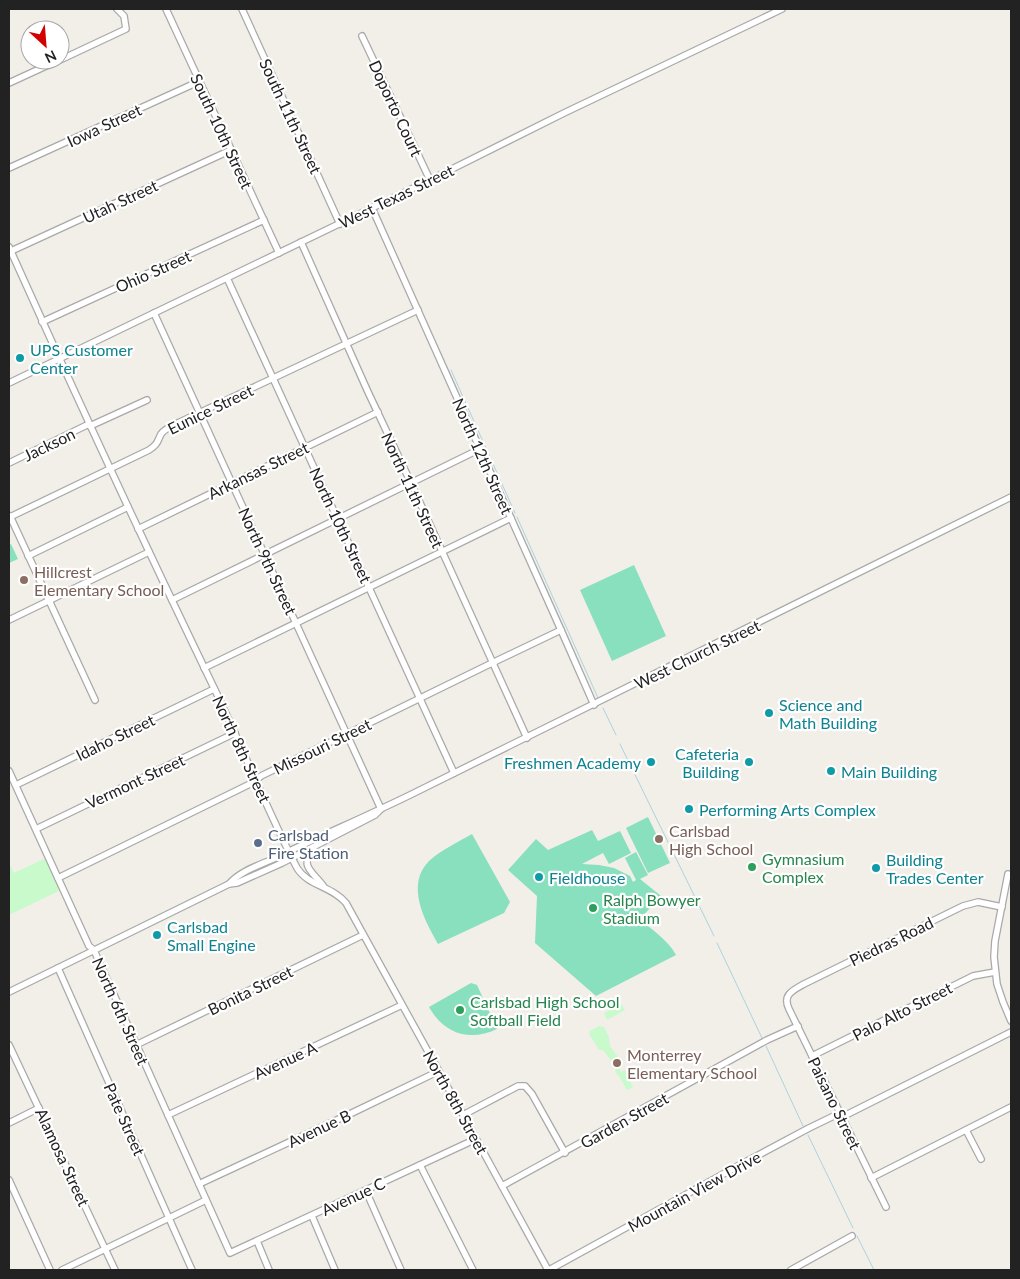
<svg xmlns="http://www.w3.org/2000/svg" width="1020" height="1279" font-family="Lato,sans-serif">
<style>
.park{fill:#c8facc}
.pitch{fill:#88e0be}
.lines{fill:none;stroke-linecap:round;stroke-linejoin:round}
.stream{stroke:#aad3df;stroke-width:1}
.minor-casing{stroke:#a9a9a9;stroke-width:8}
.minor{stroke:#fff;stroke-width:5.5}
.culture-dot{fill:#0f9aa8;stroke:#fff;stroke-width:2}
.education-dot{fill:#8d6e63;stroke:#fff;stroke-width:2}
.service-dot{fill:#5c6f8a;stroke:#fff;stroke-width:2}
.leisure-dot{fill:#2e9e5b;stroke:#fff;stroke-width:2}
.labels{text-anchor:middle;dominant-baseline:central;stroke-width:4.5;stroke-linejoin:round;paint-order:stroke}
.street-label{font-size:16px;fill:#222;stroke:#fff}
.culture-label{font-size:16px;fill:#0d838f;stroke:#fff;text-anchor:start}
.education-label{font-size:16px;fill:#785e54;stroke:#fff;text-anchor:start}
.service-label{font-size:16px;fill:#4e5e75;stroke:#fff;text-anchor:start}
.leisure-label{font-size:16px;fill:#27864d;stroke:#fff;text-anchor:start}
</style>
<rect width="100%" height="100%" fill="#f2efe9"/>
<!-- park -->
<g class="park">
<polygon points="48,857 63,889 9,915 9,863 14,873"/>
<polygon points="621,1004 625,1010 607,1020 604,1013"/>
<polygon points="599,1026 604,1027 609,1037 610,1046 618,1057 612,1062 604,1051 603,1050 599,1050 589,1034 590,1031"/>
<polygon points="616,1068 620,1069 621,1072 625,1070 633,1087 627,1090 619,1076 615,1072"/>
</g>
<!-- pitch -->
<g class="pitch">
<polygon points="11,544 18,559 9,563 9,545"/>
<polygon points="634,565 666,636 612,661 580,590"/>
<polygon points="648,817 670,863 648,873 626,828"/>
<path d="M 592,830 L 598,841 L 620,831 L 631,853 L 609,864 L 603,853 L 582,864 L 599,865 L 614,868 L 630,876 L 633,882 L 636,880 L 625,858 L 636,852 L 648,875 L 640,879 L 661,896 L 640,919 C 652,930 668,940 676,955 L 596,996 L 535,943 L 537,896 L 508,870 L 536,839 L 548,850 Z"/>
<path d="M 472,834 L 510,902 L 504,913 L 438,944 C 425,921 405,885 429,861 C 441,850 458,842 472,834 Z"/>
<path d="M 471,983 L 477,985 L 497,1029 C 470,1042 444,1034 429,1007 Z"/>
</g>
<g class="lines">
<!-- stream -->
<g class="stream">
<polyline points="451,370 515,513"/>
<polyline points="517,517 598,698"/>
<polyline points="603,708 616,735"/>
<polyline points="620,744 714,936"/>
<polyline points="717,943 762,1038"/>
<polyline points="766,1046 803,1126"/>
<polyline points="808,1135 853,1228"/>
<polyline points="857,1236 874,1270"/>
</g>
<defs>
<g id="minor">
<polyline points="166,9 279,253"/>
<polyline points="242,9 340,224"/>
<polyline points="362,36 430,180"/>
<polyline points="60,60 126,29 124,16 117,9"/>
<polyline points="9,83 59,60"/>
<polyline points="9,168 200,81"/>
<polyline points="372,208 561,630 594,705"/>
<polyline points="301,242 368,392 411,483 527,738"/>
<path d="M 9,247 C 76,396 144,543 215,690 C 243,749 267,810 297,868 C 308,886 332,886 346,903 L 463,1115 L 548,1270"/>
<polyline points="9,252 231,150"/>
<polyline points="227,278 454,773"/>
<polyline points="154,313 381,809"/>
<polyline points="42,322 264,220"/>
<polyline points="9,383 430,180 564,113 782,9"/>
<polyline points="90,426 147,400"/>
<polyline points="9,463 89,424"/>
<polyline points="10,516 95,700"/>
<path d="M 10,517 L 149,450 C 158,444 157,442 161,434 C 165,428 176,424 182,421 L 418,310"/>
<polyline points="138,529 378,412"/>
<polyline points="28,556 128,507"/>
<polyline points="172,600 480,449"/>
<polyline points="9,620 149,552"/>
<polyline points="204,668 511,518"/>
<polyline points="9,771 89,946 94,950 97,957 230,1253 476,1139"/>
<polyline points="16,785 214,689"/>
<polyline points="36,829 235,733"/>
<path d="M 314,847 C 298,867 313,871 324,887"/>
<polyline points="1008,874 995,941 994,957 997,984 1003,1002 1011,1021"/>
<polyline points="58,878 252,783 261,776 492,663 561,630"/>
<polyline points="229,884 237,883 282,863 375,815 380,810"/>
<polyline points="58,968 192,1270"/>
<path d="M 9,992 L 229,884 C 240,871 260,865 275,858 C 320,836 365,817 410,795 C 611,697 811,597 1011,497"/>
<polyline points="9,1045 115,1270"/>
<polyline points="136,1045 363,935"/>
<polyline points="812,1056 973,976 995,972"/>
<polyline points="168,1115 402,1005"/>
<polyline points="463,1115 518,1086 525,1086 532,1094 565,1153"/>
<polyline points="842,1117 1011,1032"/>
<polyline points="9,1123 39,1108"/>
<polyline points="966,1130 981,1159"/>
<polyline points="420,1165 473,1270"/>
<polyline points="871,1178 1011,1107"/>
<polyline points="9,1180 50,1270"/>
<polyline points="199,1184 354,1112 439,1071"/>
<polyline points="502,1186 767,1040 798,1026"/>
<polyline points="366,1191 401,1270"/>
<path d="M 886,1207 L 789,1009 C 782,995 793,990 804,984 L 963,906 L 978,902 L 1002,907"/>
<polyline points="312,1216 335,1270"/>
<polyline points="257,1241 269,1270"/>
<polyline points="62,1270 206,1200"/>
<polyline points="549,1270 736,1167 809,1128 840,1113"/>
<polyline points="791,1270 852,1236"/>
</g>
</defs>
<!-- minor casing -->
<use href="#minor" class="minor-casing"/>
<!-- minor -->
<use href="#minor" class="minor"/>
</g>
<!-- markers -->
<g class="culture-dot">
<circle cx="20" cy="358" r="5"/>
<circle cx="769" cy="713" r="5"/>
<circle cx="651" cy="762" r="5"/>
<circle cx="749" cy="762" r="5"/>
<circle cx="831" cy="771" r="5"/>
<circle cx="689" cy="809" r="5"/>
<circle cx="876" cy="868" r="5"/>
<circle cx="539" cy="877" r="5"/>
<circle cx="157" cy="935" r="5"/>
</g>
<g class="education-dot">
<circle cx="24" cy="580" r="5"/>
<circle cx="659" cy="839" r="5"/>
<circle cx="617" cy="1063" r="5"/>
</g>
<circle class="service-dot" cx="258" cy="843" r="5"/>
<g class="leisure-dot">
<circle cx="752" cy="867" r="5"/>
<circle cx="593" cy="908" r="5"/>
<circle cx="460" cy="1010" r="5"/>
</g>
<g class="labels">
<!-- street labels -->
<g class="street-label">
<text transform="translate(396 108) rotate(65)">Doporto Court</text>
<text transform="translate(291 116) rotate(65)">South 11th Street</text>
<text transform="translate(104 125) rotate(-25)">Iowa Street</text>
<text transform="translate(222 131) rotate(65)">South 10th Street</text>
<text transform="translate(396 196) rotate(-26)">West Texas Street</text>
<text transform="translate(120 201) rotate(-25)">Utah Street</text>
<text transform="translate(153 271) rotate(-24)">Ohio Street</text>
<text transform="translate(210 409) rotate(-26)">Eunice Street</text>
<text transform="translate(49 444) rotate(-26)">Jackson</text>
<text transform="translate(483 456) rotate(66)">North 12th Street</text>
<text transform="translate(258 470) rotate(-26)">Arkansas Street</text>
<text transform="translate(413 490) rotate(65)">North 11th Street</text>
<text transform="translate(341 525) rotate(65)">North 10th Street</text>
<text transform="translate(268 561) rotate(65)">North 9th Street</text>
<text transform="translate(697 654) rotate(-26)">West Church Street</text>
<text transform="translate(115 737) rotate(-26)">Idaho Street</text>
<text transform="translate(322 746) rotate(-26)">Missouri Street</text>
<text transform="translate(242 749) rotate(65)">North 8th Street</text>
<text transform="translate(135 781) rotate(-25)">Vermont Street</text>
<text transform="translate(891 941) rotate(-26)">Piedras Road</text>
<text transform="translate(250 990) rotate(-26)">Bonita Street</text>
<text transform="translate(121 1011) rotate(66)">North 6th Street</text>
<text transform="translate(902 1011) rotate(-27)">Palo Alto Street</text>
<text transform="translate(285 1060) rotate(-25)">Avenue A</text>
<text transform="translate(456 1102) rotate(61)">North 8th Street</text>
<text transform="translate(835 1103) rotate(64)">Paisano Street</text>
<text transform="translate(125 1119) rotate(66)">Pate Street</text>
<text transform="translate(624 1120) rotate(-29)">Garden Street</text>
<text transform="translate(319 1128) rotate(-25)">Avenue B</text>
<text transform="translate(63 1157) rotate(65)">Alamosa Street</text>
<text transform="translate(694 1191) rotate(-29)">Mountain View Drive</text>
<text transform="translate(353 1196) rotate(-25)">Avenue C</text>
</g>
<!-- culture labels -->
<g class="culture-label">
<text x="30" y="349">UPS Customer<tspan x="30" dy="18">Center</tspan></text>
<text x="779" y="704">Science and<tspan x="779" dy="18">Math Building</tspan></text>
<text x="739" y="753" text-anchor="end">Cafeteria<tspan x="739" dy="18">Building</tspan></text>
<text x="641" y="762" text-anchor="end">Freshmen Academy</text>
<text x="841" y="771">Main Building</text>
<text x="699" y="809">Performing Arts Complex</text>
<text x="886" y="859">Building<tspan x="886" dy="18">Trades Center</tspan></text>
<text x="549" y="877">Fieldhouse</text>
<text x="167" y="926">Carlsbad<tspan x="167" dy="18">Small Engine</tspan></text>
</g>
<!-- education labels -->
<g class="education-label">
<text x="34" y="571">Hillcrest<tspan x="34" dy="18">Elementary School</tspan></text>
<text x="669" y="830">Carlsbad<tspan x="669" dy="18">High School</tspan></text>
<text x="627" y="1054">Monterrey<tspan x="627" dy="18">Elementary School</tspan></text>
</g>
<!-- service labels -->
<g class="service-label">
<text x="268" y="834">Carlsbad<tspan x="268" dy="18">Fire Station</tspan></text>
</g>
<!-- leisure labels -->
<g class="leisure-label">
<text x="762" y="858">Gymnasium<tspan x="762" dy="18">Complex</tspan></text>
<text x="603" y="899">Ralph Bowyer<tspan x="603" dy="18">Stadium</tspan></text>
<text x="470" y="1001">Carlsbad High School<tspan x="470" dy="18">Softball Field</tspan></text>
</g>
</g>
<!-- border -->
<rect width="1020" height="1279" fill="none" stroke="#222222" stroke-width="20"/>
<!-- north arrow -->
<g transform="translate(45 45) rotate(154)"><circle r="24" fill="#ffffff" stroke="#a7a7a7"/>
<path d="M0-4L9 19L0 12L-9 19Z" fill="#d40000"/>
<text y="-8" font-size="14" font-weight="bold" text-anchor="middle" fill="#222222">N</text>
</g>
</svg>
